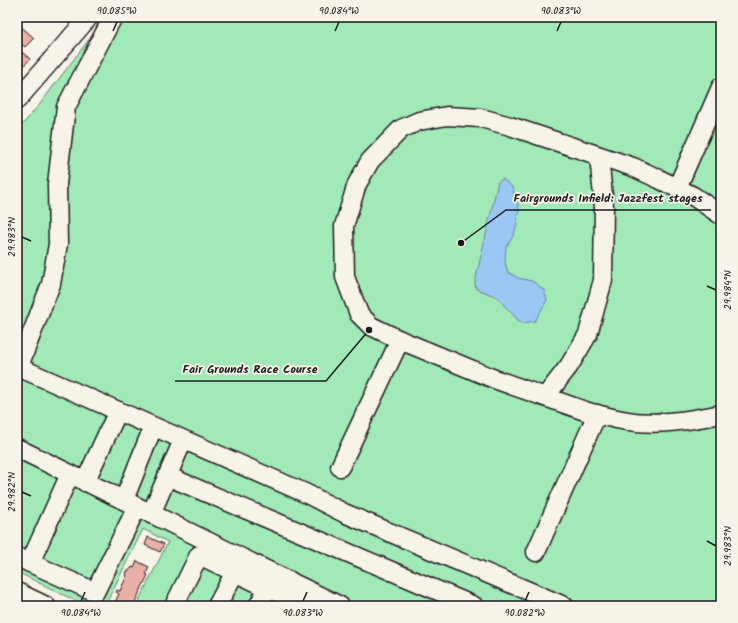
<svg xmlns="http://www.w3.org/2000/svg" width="738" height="623" font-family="Kalam,sans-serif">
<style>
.green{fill:#a1e9b7;stroke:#5e826a}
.water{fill:#9bc7f5;stroke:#68839e}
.building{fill:#eaafa7;stroke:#1c1c1c}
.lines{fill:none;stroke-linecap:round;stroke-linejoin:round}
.minor-casing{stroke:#1c1c1c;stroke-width:21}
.minor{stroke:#f7f3e8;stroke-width:18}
.ticks{fill:none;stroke:#1c1c1c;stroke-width:1.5}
.leader{fill:none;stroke:#1c1c1c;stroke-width:1.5}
.callout-dot{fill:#1c1c1c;stroke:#f7f3e8;stroke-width:1.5}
.callout-label{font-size:12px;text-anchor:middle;font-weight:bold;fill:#1c1c1c;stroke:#f7f3e8;stroke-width:3.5;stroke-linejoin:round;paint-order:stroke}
.neatline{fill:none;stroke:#1c1c1c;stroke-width:1.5}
.ticks-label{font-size:10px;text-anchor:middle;fill:#1c1c1c}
</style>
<rect width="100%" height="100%" fill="#f7f3e8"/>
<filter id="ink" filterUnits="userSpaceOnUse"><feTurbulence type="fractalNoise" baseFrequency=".025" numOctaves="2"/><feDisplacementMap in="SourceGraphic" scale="8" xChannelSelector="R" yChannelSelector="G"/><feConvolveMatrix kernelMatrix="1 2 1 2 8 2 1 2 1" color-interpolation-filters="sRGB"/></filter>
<g filter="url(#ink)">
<!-- green -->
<polygon class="green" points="101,17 721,17 721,606 136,606 168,542 143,529 105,606 86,606 17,572 17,131 40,104 93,34"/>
<!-- water -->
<polygon class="water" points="503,179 512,187 519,208 517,222 514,235 506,247 505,263 508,272 518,278 532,281 544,290 547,300 535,321 524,323 519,321 503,304 499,298 485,292 476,289 475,282 498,182"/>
<!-- building -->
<g class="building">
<polygon points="17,23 34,38 25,47 17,40"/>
<polygon points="17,48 30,59 17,73"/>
<polygon points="148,537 164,544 160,552 145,545"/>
<polygon points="137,561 149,567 146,574 148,575 133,606 113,606 119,594 116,592 117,590 120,591 127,575 126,574 127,571 129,571 132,567 134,568"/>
</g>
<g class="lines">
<defs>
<g id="minor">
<polyline points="17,100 88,18 86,17"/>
<polyline points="677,188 721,87"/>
<path d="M 721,215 L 693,196 L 659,179 L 633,167 L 510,126 L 481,118 L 447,116 L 419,121 L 401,129 L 370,161 L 357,184 L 344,226 L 345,277 L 359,314 L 371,326 L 400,340 L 497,380 L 588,412 C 601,415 614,419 628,421 C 657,426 692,420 721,414"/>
<polyline points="18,367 305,493 344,513 564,606"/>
<polyline points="17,371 51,284 58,244 57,184 66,107 113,17"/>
<polyline points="545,397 569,366 588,334 603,280 604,206 599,156"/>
<polyline points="17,448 340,606"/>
<polyline points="340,467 400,340"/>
<polyline points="167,476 474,606"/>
<polyline points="85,482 118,411"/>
<polyline points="124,500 153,427"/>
<polyline points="151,514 183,440"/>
<polyline points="536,552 597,414"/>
<polyline points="17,557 95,592 137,507"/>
<polyline points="30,563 70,474"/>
<polyline points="17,592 46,606"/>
<polyline points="283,595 305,606"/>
<polyline points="174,606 199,555 283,595 290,581"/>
<polyline points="217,606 235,572"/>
<polyline points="258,606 268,588"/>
</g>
</defs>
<!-- minor casing -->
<use href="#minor" class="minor-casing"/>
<!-- minor -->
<use href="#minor" class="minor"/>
</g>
</g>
<!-- ticks -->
<path class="ticks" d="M 113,31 L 117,22M 335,31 L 339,22M 557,31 L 561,22M 22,237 L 31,241M 707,286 L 716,290M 22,492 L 31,496M 707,541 L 716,546M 81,601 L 85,592M 303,601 L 307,592M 525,601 L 529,592"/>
<!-- callouts -->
<path class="leader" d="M461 243L506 210H711M369 330L326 381H175"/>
<g class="callout-dot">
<circle cx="461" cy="243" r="4"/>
<circle cx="369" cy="330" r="4"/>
</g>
<g class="callout-label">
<text x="608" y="202">Fairgrounds Infield: Jazzfest stages</text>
<text x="250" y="373">Fair Grounds Race Course</text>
</g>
<!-- margin -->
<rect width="738" height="623" fill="none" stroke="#f7f3e8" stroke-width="44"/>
<rect x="22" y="22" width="694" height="579" class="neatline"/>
<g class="ticks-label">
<text x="117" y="14">90.085°W</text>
<text x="339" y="14">90.084°W</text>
<text x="561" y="14">90.083°W</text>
<text transform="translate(11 237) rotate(-90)" y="4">29.983°N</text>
<text transform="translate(727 290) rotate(-90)" y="4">29.984°N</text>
<text transform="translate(11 492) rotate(-90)" y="4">29.982°N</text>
<text transform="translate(727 546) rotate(-90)" y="4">29.983°N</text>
<text x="81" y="616">90.084°W</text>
<text x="303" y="616">90.083°W</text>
<text x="525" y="616">90.082°W</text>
</g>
</svg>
